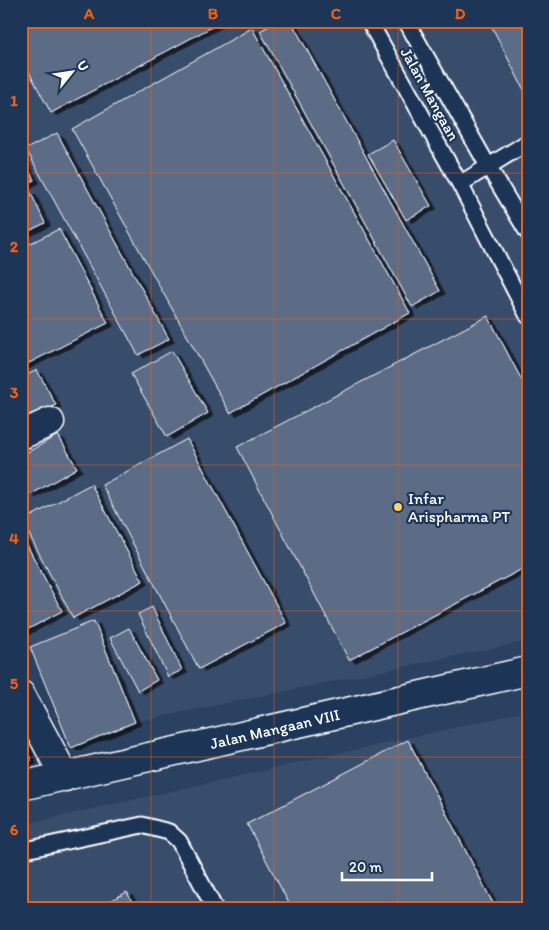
<svg xmlns="http://www.w3.org/2000/svg" width="549" height="930" font-family="Itim,sans-serif">
<style>
.built{fill:#394e6c}
.building{fill:#5b6c86;stroke:#fff;filter:url(#shadow)}
.lines{fill:none;stroke-linecap:round;stroke-linejoin:round}
.service-casing{stroke:#fff;stroke-width:19}
.minor-casing{stroke:#fff;stroke-width:31}
.tertiary-casing{stroke:#fff;stroke-width:31}
.service{stroke:#1d3557;stroke-width:15}
.minor{stroke:#1d3557;stroke-width:28}
.tertiary{stroke:#1d3557;stroke-width:28}
.grid{fill:none;stroke:#e96118;stroke-width:1;stroke-opacity:0.55}
.poi-dot{fill:#ffd166;stroke:#1d3557;stroke-width:2}
.labels{text-anchor:middle;dominant-baseline:central;stroke-width:4.5;stroke-linejoin:round;paint-order:stroke}
.street-label{font-size:16px;fill:#fff;stroke:#1d3557}
.poi-label{font-size:16px;fill:#fff;stroke:#1d3557;text-anchor:start}
.neatline{fill:none;stroke:#e96118;stroke-width:2}
.grid-label{font-size:16px;text-anchor:middle;font-weight:bold;fill:#e96118}
</style>
<defs>
<filter id="shadow"><feDropShadow dx="5.5" dy="3" stdDeviation="0" flood-color="#0009"/></filter>
</defs>
<rect width="100%" height="100%" fill="#2a4161"/>
<filter id="ink" filterUnits="userSpaceOnUse"><feTurbulence type="fractalNoise" baseFrequency=".02" numOctaves="2"/><feDisplacementMap in="SourceGraphic" scale="10" xChannelSelector="R" yChannelSelector="G"/><feConvolveMatrix kernelMatrix="1 2 1 2 8 2 1 2 1" color-interpolation-filters="sRGB"/></filter>
<g filter="url(#ink)">
<!-- built -->
<g class="built">
<polygon points="21,21 528,21 528,641 77,734 21,625"/>
<polygon points="528,711 528,909 21,909 21,825"/>
</g>
<!-- building -->
<g class="building">
<polygon points="21,21 223,21 51,113 21,57"/>
<polygon points="278,21 291,21 440,291 412,307 260,31"/>
<polygon points="489,21 528,21 528,98"/>
<polygon points="252,28 410,313 230,413 72,129"/>
<polygon points="57,133 169,339 138,355 26,149"/>
<polygon points="393,140 431,206 406,220 368,154"/>
<polygon points="21,156 34,180 21,187"/>
<polygon points="30,191 45,223 21,235 21,195"/>
<polygon points="59,229 108,323 21,367 21,248"/>
<polygon points="488,316 528,392 528,566 349,660 237,447"/>
<polygon points="172,351 208,413 167,437 131,374"/>
<polygon points="37,370 56,405 27,421 21,411 21,378"/>
<polygon points="58,435 77,468 30,495 21,479 21,456"/>
<polygon points="187,439 286,623 199,669 102,485"/>
<polygon points="91,484 143,581 73,618 22,521"/>
<polygon points="21,534 62,611 21,633"/>
<polygon points="152,607 182,670 168,677 138,614"/>
<polygon points="94,621 135,722 71,748 30,647"/>
<polygon points="129,628 157,680 138,691 110,638"/>
<polygon points="21,734 31,761 21,764"/>
<polygon points="408,740 496,909 292,909 247,824"/>
<polygon points="127,892 136,909 95,909"/>
</g>
<g class="lines">
<defs>
<g id="service">
<polyline points="369,21 460,184 528,316"/>
<polyline points="406,21 488,166 528,233"/>
<polyline points="460,184 528,142"/>
<polyline points="21,851 142,825 169,832 179,841 215,909"/>
</g>
<g id="minor">
<polyline points="21,435 50,422"/>
<polyline points="21,695 65,777"/>
</g>
<polyline id="tertiary" points="21,786 528,671"/>
</defs>
<!-- service casing -->
<use href="#service" class="service-casing"/>
<!-- minor casing -->
<use href="#minor" class="minor-casing"/>
<!-- tertiary casing -->
<use href="#tertiary" class="tertiary-casing"/>
<!-- service -->
<use href="#service" class="service"/>
<!-- minor -->
<use href="#minor" class="minor"/>
<!-- tertiary -->
<use href="#tertiary" class="tertiary"/>
</g>
</g>
<!-- grid -->
<path class="grid" d="M 151,21 L 151,909M 274,21 L 274,909M 398,21 L 398,909M 21,173 L 528,173M 21,319 L 528,319M 21,465 L 528,465M 21,611 L 528,611M 21,757 L 528,757"/>
<!-- markers -->
<circle class="poi-dot" cx="398" cy="507" r="5"/>
<g class="labels">
<!-- street labels -->
<g class="street-label">
<text transform="translate(430 94) rotate(61)">Jalan Mangaan</text>
<text transform="translate(275 729) rotate(-13)">Jalan Mangaan VIII</text>
</g>
<!-- poi labels -->
<g class="poi-label">
<text x="408" y="498">Infar<tspan x="408" dy="18">Arispharma PT</tspan></text>
</g>
</g>
<!-- margin -->
<rect width="549" height="930" fill="none" stroke="#1d3557" stroke-width="55"/>
<!-- north arrow -->
<g transform="translate(72 72) rotate(60)" stroke="#1d3557" stroke-width="4" paint-order="stroke">
<path d="M0-4L9 19L0 12L-9 19Z" fill="#ffffff"/>
<text y="-8" font-size="14" font-weight="bold" text-anchor="middle" fill="#ffffff">U</text>
</g>
<!-- scale -->
<path d="M342 872v8h90v-8" fill="none" stroke="#ffffff" stroke-width="2.5"/>
<text x="349" y="872" font-size="15" fill="#ffffff" stroke="#1d3557" stroke-width="4" paint-order="stroke">20 m</text>
<rect x="28" y="28" width="494" height="874" class="neatline"/>
<g class="grid-label">
<text x="89" y="19">A</text>
<text x="213" y="19">B</text>
<text x="336" y="19">C</text>
<text x="460" y="19">D</text>
<text x="14" y="106">1</text>
<text x="14" y="252">2</text>
<text x="14" y="398">3</text>
<text x="14" y="544">4</text>
<text x="14" y="689">5</text>
<text x="14" y="835">6</text>
</g>
</svg>
